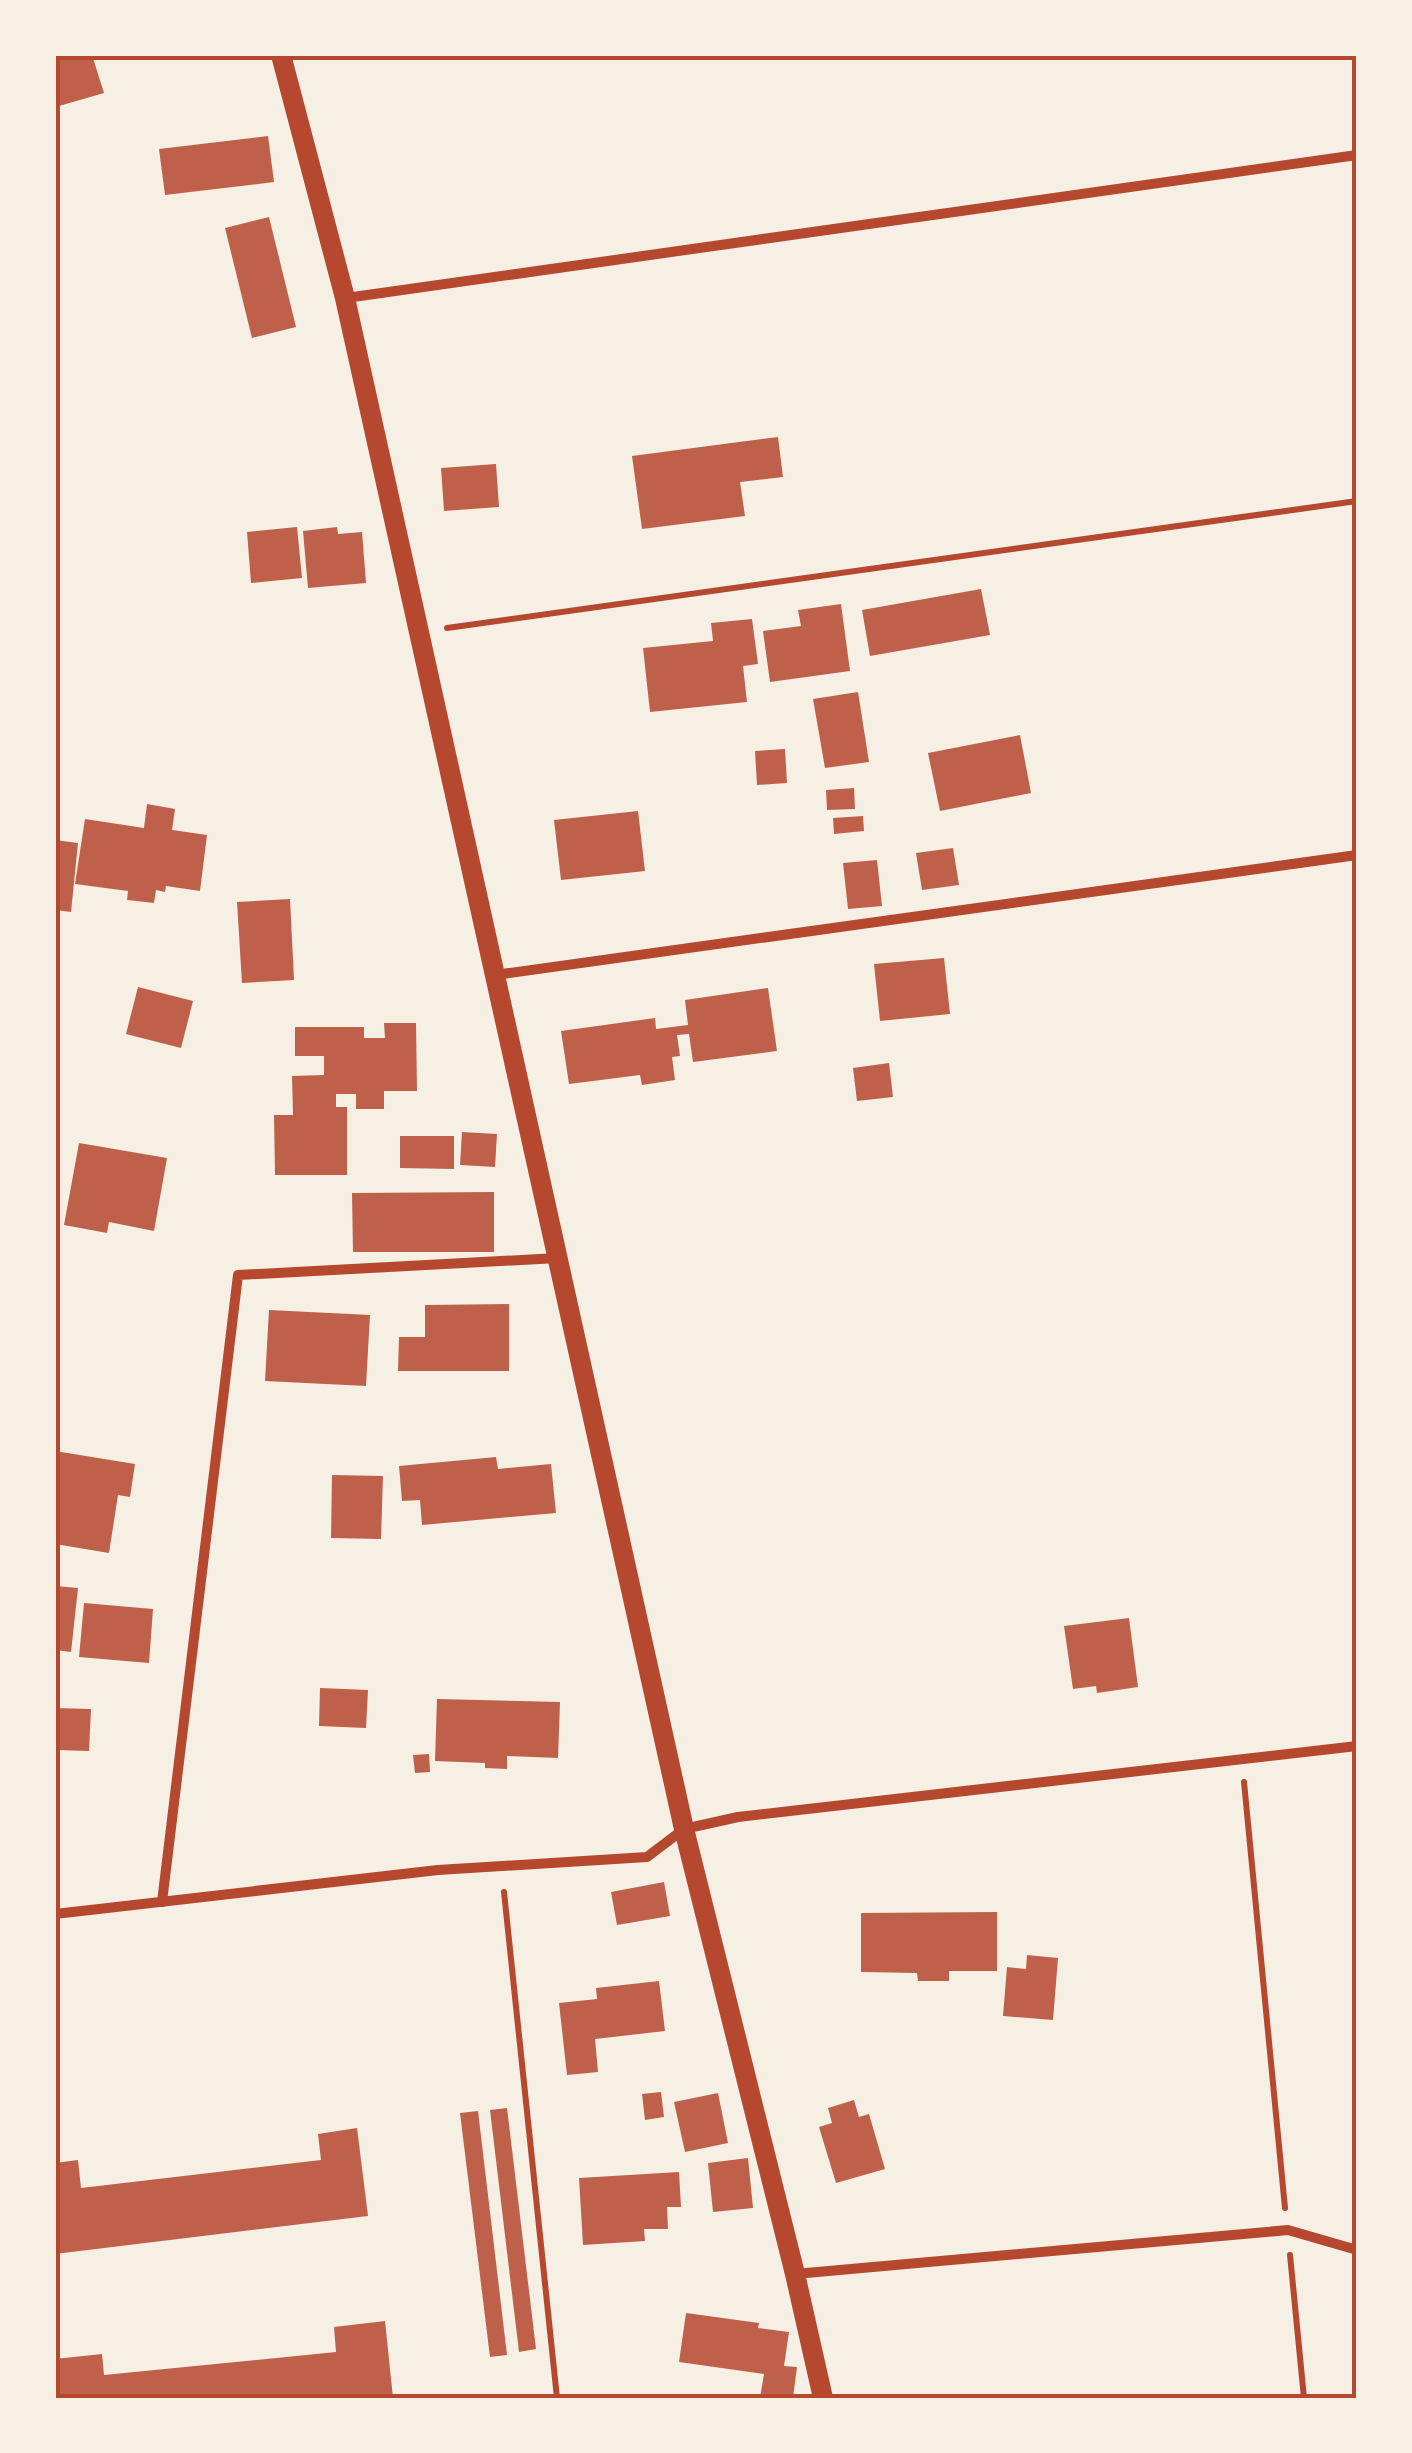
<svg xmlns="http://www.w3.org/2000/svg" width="1412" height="2453" font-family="Overpass,sans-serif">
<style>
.building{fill:#bf614a}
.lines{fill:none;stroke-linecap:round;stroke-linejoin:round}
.path{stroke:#b5482f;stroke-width:6}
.minor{stroke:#b5482f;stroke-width:10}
.secondary{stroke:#b5482f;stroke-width:20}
.neatline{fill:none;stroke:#b5482f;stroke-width:4}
</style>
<rect width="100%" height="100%" fill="#f6efe4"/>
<!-- building -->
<g class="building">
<polygon points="55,55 92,55 104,93 59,106 55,94"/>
<polygon points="268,136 274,182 165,195 159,149"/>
<polygon points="269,217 296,327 252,338 225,228"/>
<polygon points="778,437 783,477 740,482 745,516 642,529 632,456"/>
<polygon points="496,464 499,507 444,511 441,468"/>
<polygon points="297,527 302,578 251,583 247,532"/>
<polygon points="337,527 338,534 362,532 366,583 308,588 303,531"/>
<polygon points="981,589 990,635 870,656 862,610"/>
<polygon points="841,604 850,671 770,682 763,631 801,626 798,610"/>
<polygon points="752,619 758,664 743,666 747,702 650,712 643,648 713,641 711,623"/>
<polygon points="858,692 869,762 825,768 813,699"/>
<polygon points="1020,735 1031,793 940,811 928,753"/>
<polygon points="785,749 787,783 757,785 755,751"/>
<polygon points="854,788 855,809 827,810 826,790"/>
<polygon points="147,804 175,809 172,830 207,835 200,891 166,886 165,892 156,890 154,903 127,900 128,891 75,884 85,819 144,828"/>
<polygon points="638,811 645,871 561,880 554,820"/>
<polygon points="863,816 864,831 834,834 833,818"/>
<polygon points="55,840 78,843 71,912 55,910"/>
<polygon points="953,848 959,885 922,890 916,853"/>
<polygon points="877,860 882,906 848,909 843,863"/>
<polygon points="290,899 294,980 242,983 237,902"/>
<polygon points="944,958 950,1014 880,1021 874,964"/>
<polygon points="138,987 193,1001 181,1048 126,1034"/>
<polygon points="768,988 777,1051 693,1062 689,1034 677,1035 680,1056 672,1057 675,1080 642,1085 640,1075 569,1084 561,1031 655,1018 656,1029 688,1025 685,1000"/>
<polygon points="384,1023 416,1023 417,1091 384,1091 384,1109 356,1109 356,1094 336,1094 336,1107 347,1107 347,1175 275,1175 274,1115 293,1115 292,1076 324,1075 324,1056 295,1056 295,1027 364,1027 364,1038 385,1038"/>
<polygon points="889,1063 893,1097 857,1101 853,1068"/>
<polygon points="462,1132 497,1134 495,1167 460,1165"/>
<polygon points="400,1136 454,1136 454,1169 400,1168"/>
<polygon points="79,1143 167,1158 154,1231 109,1222 107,1233 64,1225"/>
<polygon points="494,1192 494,1252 353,1252 352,1193"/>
<polygon points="509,1304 509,1371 398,1371 399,1337 425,1337 425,1305"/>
<polygon points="269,1310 370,1315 366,1386 265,1381"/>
<polygon points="55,1451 135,1464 130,1497 118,1495 109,1553 55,1544"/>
<polygon points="496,1457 498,1469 551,1464 556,1513 422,1525 420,1500 402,1501 399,1466"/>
<polygon points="332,1475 383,1476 381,1539 331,1538"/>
<polygon points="55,1586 78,1588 71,1652 55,1650"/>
<polygon points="84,1603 153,1609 149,1663 79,1657"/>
<polygon points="1129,1618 1138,1687 1097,1693 1096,1686 1073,1689 1064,1626"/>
<polygon points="320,1688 368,1690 366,1728 319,1726"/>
<polygon points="437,1699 560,1702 558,1758 507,1756 507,1769 485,1768 485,1763 435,1761"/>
<polygon points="55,1708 91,1709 89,1751 55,1750"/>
<polygon points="429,1754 430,1772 415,1773 413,1755"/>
<polygon points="664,1882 670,1916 617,1925 611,1892"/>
<polygon points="997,1912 997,1971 949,1971 949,1981 918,1981 917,1973 861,1972 861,1913"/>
<polygon points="1027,1955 1058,1958 1053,2020 1003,2016 1007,1967 1026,1969"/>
<polygon points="659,1981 665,2031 595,2039 598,2072 567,2075 559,2003 597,1999 596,1988"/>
<polygon points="661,2092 664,2117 645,2120 642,2094"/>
<polygon points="718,2093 728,2143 685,2152 674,2102"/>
<polygon points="854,2100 859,2117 869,2114 885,2169 836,2183 819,2127 832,2123 828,2108"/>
<polygon points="507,2108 536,2349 519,2352 490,2110"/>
<polygon points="478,2111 507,2355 490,2357 460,2113"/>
<polygon points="357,2128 368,2216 55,2254 55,2163 78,2160 81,2188 321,2160 318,2134"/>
<polygon points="748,2158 753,2208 713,2212 708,2163"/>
<polygon points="679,2172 681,2207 667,2207 668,2229 644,2229 645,2241 583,2245 579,2178"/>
<polygon points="686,2313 759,2323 758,2328 789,2332 784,2366 797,2367 793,2398 760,2398 764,2374 679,2362"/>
<polygon points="385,2321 393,2398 57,2398 55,2359 102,2354 104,2375 336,2352 334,2327"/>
</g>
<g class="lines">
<!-- path -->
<g class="path">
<polyline points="447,628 1357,501"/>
<polyline points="1244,1782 1285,2208"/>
<polyline points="504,1892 557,2398"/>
<polyline points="1290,2255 1304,2398"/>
</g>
<!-- minor -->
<g class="minor">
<polyline points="346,298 1357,155"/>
<polyline points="495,975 1357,855"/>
<polyline points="162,1902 238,1275 558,1258"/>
<polyline points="55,1914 438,1870 647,1857 684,1829 738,1817 1357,1746"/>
<polyline points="795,2274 1288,2230 1357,2250"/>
</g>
<!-- secondary -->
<polyline class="secondary" points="281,55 345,298 684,1829 795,2274 823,2398"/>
</g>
<!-- border -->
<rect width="1412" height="2453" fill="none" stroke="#f6efe4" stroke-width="115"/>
<rect x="58" y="58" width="1296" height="2338" class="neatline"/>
</svg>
